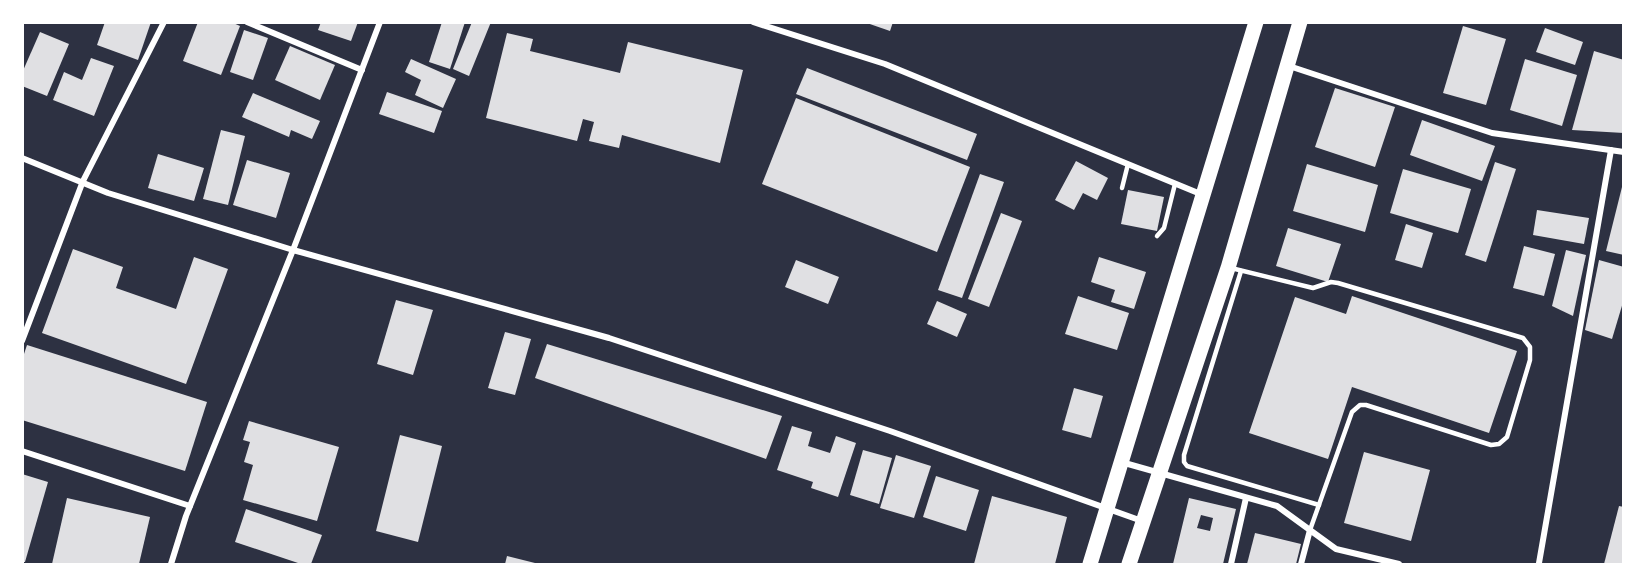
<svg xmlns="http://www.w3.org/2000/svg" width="1646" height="587" font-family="'PT Sans Narrow',sans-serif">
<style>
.building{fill:#e0e0e3;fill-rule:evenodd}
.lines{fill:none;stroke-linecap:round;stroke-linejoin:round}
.service{stroke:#fff;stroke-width:4.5}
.minor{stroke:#fff;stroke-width:6}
.primary{stroke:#fff;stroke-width:15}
</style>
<rect width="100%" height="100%" fill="#2d3142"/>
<!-- building -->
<g class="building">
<polygon points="105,22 151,22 138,60 97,45"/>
<polygon points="198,22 231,22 240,26 221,75 183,61"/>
<polygon points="321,22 358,22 351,41 318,30"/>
<polygon points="442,22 465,22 450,69 429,62"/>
<polygon points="472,22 491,22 469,76 453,69"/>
<polygon points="864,22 893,22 890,31"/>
<polygon points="1463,26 1506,39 1486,105 1443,93"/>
<polygon points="1545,28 1583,42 1575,65 1536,52"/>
<polygon points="244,30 268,38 253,80 230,72"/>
<polygon points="40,32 69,44 47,96 22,86 22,73"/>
<polygon points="507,33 533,39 530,51 620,73 628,42 743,70 720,163 622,135 619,148 589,141 594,122 583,119 577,141 486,118"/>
<polygon points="290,46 335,65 320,100 275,80"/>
<polygon points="1594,51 1624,60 1624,133 1572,130"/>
<polygon points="91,58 114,66 94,116 53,100 64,72 82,80"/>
<polygon points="411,59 456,79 443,108 415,95 421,80 405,72"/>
<polygon points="1525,59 1577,75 1562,126 1510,110"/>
<polygon points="807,68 977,134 967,160 796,94"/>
<polygon points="1335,88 1395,107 1375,167 1315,147"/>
<polygon points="387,92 442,111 434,133 379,114"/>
<polygon points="253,93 320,121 312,139 291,130 289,137 242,117"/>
<polygon points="796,98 970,167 937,252 762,184"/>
<polygon points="1422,120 1495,146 1482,181 1410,155"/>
<polygon points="221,130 245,136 228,205 203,199"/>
<polygon points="158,154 204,168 194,201 148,188"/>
<polygon points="247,160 290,173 276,218 233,205"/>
<polygon points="1076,161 1108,178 1097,200 1083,193 1074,210 1055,200"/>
<polygon points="1495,162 1516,169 1486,262 1465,255"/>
<polygon points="1307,164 1378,185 1365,232 1293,211"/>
<polygon points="1403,169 1471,189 1458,233 1390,213"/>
<polygon points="980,174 1004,182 962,298 938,290"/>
<polygon points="1623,183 1624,183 1624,255 1606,251"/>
<polygon points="1128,190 1164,197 1157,231 1121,224"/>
<polygon points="1537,210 1589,218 1584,244 1533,235"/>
<polygon points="1001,213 1022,221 989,307 968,299"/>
<polygon points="1406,224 1433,233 1422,268 1395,260"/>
<polygon points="1288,228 1341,244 1328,282 1276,266"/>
<polygon points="1524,246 1555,254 1544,296 1513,288"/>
<polygon points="73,249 123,267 116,288 176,309 194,257 228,269 186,384 42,333"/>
<polygon points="1566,250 1586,255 1573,316 1552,306"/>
<polygon points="1099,257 1146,272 1134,309 1111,302 1115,290 1091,282"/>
<polygon points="796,260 839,277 828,304 785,287"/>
<polygon points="1599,260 1624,267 1624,299 1612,339 1585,330"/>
<polygon points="1078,296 1129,313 1117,350 1065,334"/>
<polygon points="1352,296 1517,351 1489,433 1352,387 1328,459 1249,433 1295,297 1346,314"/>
<polygon points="396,300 433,310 413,375 377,364"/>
<polygon points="937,301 967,314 957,337 927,324"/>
<polygon points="505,332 531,339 515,395 488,388"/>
<polygon points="547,344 782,416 766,459 535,378"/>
<polygon points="27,345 207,402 185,471 22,420 22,360"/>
<polygon points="1074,388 1103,396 1091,438 1062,430"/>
<polygon points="249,421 339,447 317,521 243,500 253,465 244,462 250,442 243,440"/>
<polygon points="792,426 812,432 808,446 830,453 836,436 856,443 838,497 811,488 813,482 777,470"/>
<polygon points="400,435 442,446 418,542 376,531"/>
<polygon points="863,450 892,458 879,504 850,495"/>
<polygon points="1364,452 1430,470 1411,541 1344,523"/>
<polygon points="896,455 931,466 914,518 880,508"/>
<polygon points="22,474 48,482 25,562 22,562"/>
<polygon points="936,476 979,490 966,531 923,517"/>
<polygon points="992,496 1067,517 1055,564 974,564"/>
<polygon points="67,498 150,517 139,564 52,564"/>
<path d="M 1189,498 L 1236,509 L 1223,564 L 1173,564 ZM 1201,515 L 1213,518 L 1210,531 L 1197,528 Z"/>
<polygon points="1619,506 1624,507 1624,564 1604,564"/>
<polygon points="246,509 322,535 311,564 301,564 235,542"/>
<polygon points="1255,533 1301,544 1296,564 1247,564"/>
<polygon points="507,556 539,564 505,564"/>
</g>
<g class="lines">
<!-- service -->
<g class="service">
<polyline points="1122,188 1128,164"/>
<polyline points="1157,236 1164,228 1175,184"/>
<polyline points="1231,268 1313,288 1331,282 1338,283 1523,338 1530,347 1530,360 1507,437 1499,444 1491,445 1366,405 1360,405 1352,412 1310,530"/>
<polyline points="1241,271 1184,455 1184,462 1187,466 1319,505"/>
</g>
<!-- minor -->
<g class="minor">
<polyline points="247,22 362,70"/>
<polyline points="753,22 885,64 1203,195"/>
<polyline points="1289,66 1492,133 1624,152"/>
<polyline points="22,158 108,193 293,250 609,338 890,431 1142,521"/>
<polyline points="22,341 83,181 164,22"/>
<polyline points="22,451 190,506"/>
<polyline points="1121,462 1277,506 1336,549 1399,564"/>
<polyline points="1539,563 1611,150"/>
<polyline points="171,564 186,516 293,250 380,22"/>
<polyline points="1231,564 1246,498"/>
<polyline points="1301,564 1310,530"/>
</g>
<!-- primary -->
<g class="primary">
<polyline points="1090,564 1256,22"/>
<polyline points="1129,564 1228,268 1300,22"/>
</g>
</g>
<!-- border -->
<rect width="1646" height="587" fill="none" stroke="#ffffff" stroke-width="48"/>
</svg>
